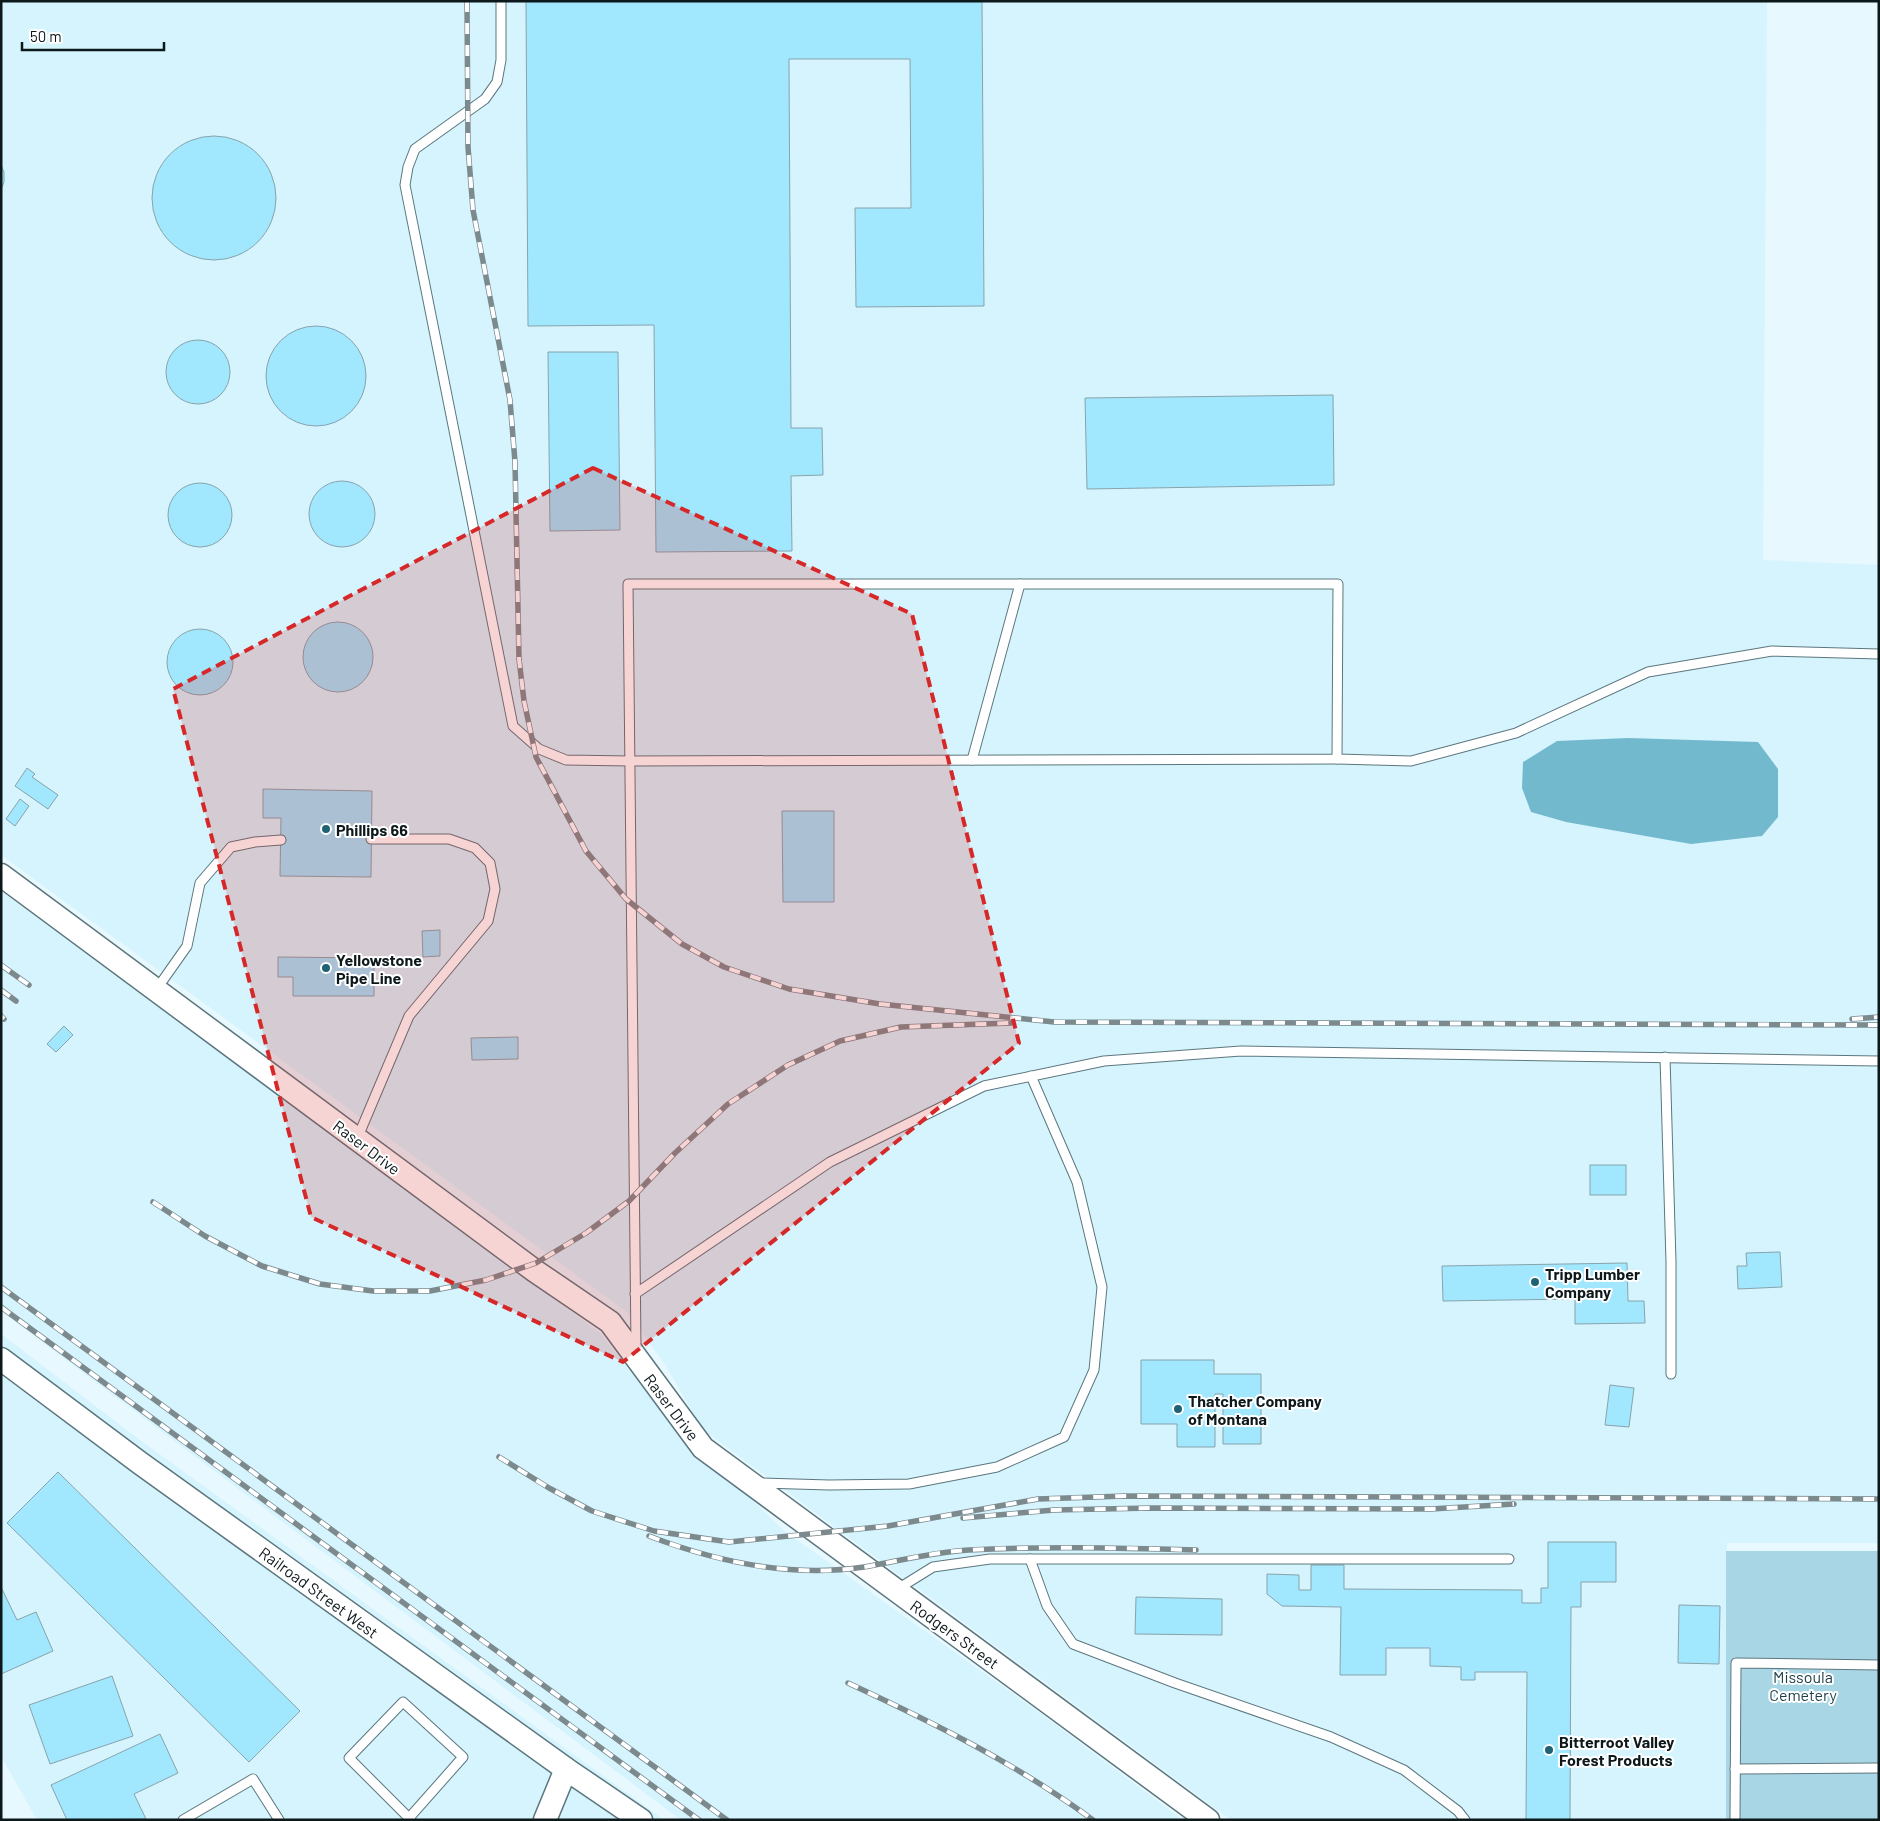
<svg xmlns="http://www.w3.org/2000/svg" width="1880" height="1821" font-family="Barlow,sans-serif">
<style>
.built{fill:#d5f4fe}
.green{fill:#a9d6e5}
.water{fill:#73b9ce}
.building{fill:#a1e7fe;stroke:#88a3ac}
.lines{fill:none;stroke-linecap:round;stroke-linejoin:round}
.service-casing{stroke:#5c767e;stroke-width:11}
.tertiary-casing{stroke:#5c767e;stroke-width:25}
.service{stroke:#fff;stroke-width:9}
.tertiary{stroke:#fff;stroke-width:22}
.rail-casing{stroke:#7c8a8e;stroke-width:5.5}
.rail{stroke:#fff;stroke-width:4;stroke-dasharray:11;stroke-linecap:butt}
.marked{fill:#d62828;fill-opacity:0.2;stroke:#d62828;stroke-width:4;stroke-dasharray:10 6;stroke-linejoin:round}
.poi-dot{fill:#1e6275;stroke:#fff;stroke-width:2}
.labels{text-anchor:middle;dominant-baseline:central;stroke-width:4;stroke-linejoin:round;paint-order:stroke}
.poi-label{font-size:16px;font-weight:bold;fill:#0d181b;stroke:#fff;text-anchor:start}
.street-label{font-size:16px;fill:#0d181b;stroke:#fff}
.park-label{font-size:16px;fill:#1b3d47;stroke:#fff}
</style>
<rect width="100%" height="100%" fill="#e7f8fe"/>
<!-- built -->
<g class="built">
<polygon points="1,1 1767,1 1763,560 1879,565 1879,1543 1727,1543 1726,1820 1231,1820 702,1429 666,1366 627,1312 1,855"/>
<polygon points="1,891 600,1333 661,1411 783,1530 1036,1710 1183,1820 681,1820 1,1311"/>
<polygon points="1,1334 140,1440 664,1820 37,1820 1,1756"/>
</g>
<!-- green -->
<rect class="green" x="1726" y="1551" width="153" height="269"/>
<!-- water -->
<polygon class="water" points="1628,738 1758,742 1778,769 1778,817 1762,836 1691,844 1566,822 1531,812 1522,788 1523,762 1557,741"/>
<!-- building -->
<g class="building">
<polygon points="526,1 982,1 984,306 856,307 855,208 911,208 910,59 789,59 791,428 822,428 823,475 791,476 792,551 656,552 654,325 528,326"/>
<circle cx="214" cy="198" r="62"/>
<polygon points="1,165 4,172 4,182 1,190"/>
<circle cx="316" cy="376" r="50"/>
<circle cx="198" cy="372" r="32"/>
<polygon points="548,352 618,352 620,530 550,531"/>
<polygon points="1333,395 1334,485 1087,489 1085,398"/>
<circle cx="342" cy="514" r="33"/>
<circle cx="200" cy="515" r="32"/>
<circle cx="338" cy="657" r="35"/>
<circle cx="200" cy="662" r="33"/>
<polygon points="27,768 35,774 32,777 58,795 48,809 15,786"/>
<polygon points="263,789 372,791 371,877 280,876 281,818 263,818"/>
<polygon points="20,799 29,806 15,826 6,819"/>
<polygon points="782,811 834,811 834,902 783,902"/>
<polygon points="440,930 440,956 423,957 422,931"/>
<polygon points="278,957 374,958 374,996 293,996 293,977 278,977"/>
<polygon points="64,1026 73,1035 56,1052 47,1044"/>
<polygon points="518,1037 518,1059 472,1060 471,1038"/>
<rect x="1590" y="1165" width="36" height="30"/>
<polygon points="1780,1252 1782,1287 1738,1289 1737,1266 1747,1266 1746,1253"/>
<polygon points="1627,1263 1628,1301 1644,1301 1645,1323 1575,1324 1575,1299 1443,1301 1442,1266"/>
<polygon points="1141,1360 1214,1360 1214,1374 1261,1374 1261,1444 1223,1444 1223,1394 1215,1394 1215,1447 1177,1447 1177,1424 1141,1424"/>
<polygon points="1610,1385 1634,1388 1629,1427 1605,1425"/>
<polygon points="58,1472 300,1711 249,1762 7,1523"/>
<polygon points="1548,1542 1616,1542 1616,1582 1581,1582 1581,1607 1571,1607 1570,1820 1526,1820 1527,1672 1475,1672 1475,1680 1461,1680 1461,1667 1430,1666 1430,1648 1386,1648 1386,1675 1340,1675 1341,1607 1282,1606 1267,1594 1267,1574 1299,1575 1299,1590 1311,1590 1311,1565 1344,1565 1344,1589 1522,1590 1522,1603 1541,1603 1541,1588 1548,1588"/>
<polygon points="1,1587 17,1620 36,1612 53,1651 1,1674"/>
<polygon points="1136,1597 1222,1599 1222,1635 1135,1634"/>
<polygon points="1679,1605 1720,1606 1719,1664 1678,1663"/>
<polygon points="112,1676 133,1736 50,1764 29,1705"/>
<polygon points="160,1734 178,1773 134,1794 146,1819 67,1820 51,1785"/>
</g>
<g class="lines">
<defs>
<g id="service">
<path d="M 501,1 L 501,60 L 497,82 L 485,99 L 415,149 L 408,167 L 405,185 L 513,726 L 539,749 L 566,760 L 630,761 L 1337,759 L 1338,584 L 628,584 C 631,839 633,1093 636,1348"/>
<polyline points="1337,759 1411,761 1516,733 1648,672 1772,651 1879,654"/>
<polyline points="972,760 1020,584"/>
<polyline points="156,990 187,946 200,883 231,847 255,842 281,840"/>
<polyline points="1665,1057 1671,1262 1671,1374"/>
<polyline points="357,1139 409,1016 488,921 495,889 490,863 475,848 449,839 371,839"/>
<polyline points="635,1294 830,1162 984,1086 1104,1061 1241,1051 1879,1061"/>
<polyline points="760,1483 829,1485 909,1484 997,1467 1064,1437 1094,1370 1102,1287 1077,1182 1031,1076"/>
<polyline points="1030,1559 1047,1606 1073,1644 1175,1683 1331,1737 1404,1770 1458,1811 1465,1820"/>
<polyline points="896,1590 933,1567 990,1559 1509,1559"/>
<polyline points="1735,1769 1879,1768"/>
<polyline points="409,1818 463,1757 403,1702 349,1758 411,1820"/>
<polyline points="183,1820 253,1779 279,1820"/>
<polyline points="1735,1820 1736,1663 1879,1665"/>
</g>
<g id="tertiary">
<polyline points="1,875 535,1271 610,1322 703,1448 1208,1820"/>
<polyline points="1,1359 140,1463 566,1769 641,1820"/>
<polyline points="545,1820 566,1769"/>
</g>
</defs>
<!-- service casing -->
<use href="#service" class="service-casing"/>
<!-- tertiary casing -->
<use href="#tertiary" class="tertiary-casing"/>
<!-- service -->
<use href="#service" class="service"/>
<!-- tertiary -->
<use href="#tertiary" class="tertiary"/>
<defs>
<g id="rail">
<polyline points="467,1 468,147 473,210 510,400 515,462 519,659 524,701 536,757 586,851 626,899 682,944 724,967 789,989 880,1004 1054,1022 1879,1025"/>
<polyline points="1,965 29,985"/>
<polyline points="1,990 16,1001"/>
<polyline points="1,1016 4,1019"/>
<polyline points="1852,1019 1879,1017"/>
<polyline points="153,1202 205,1236 262,1266 320,1284 373,1291 430,1291 486,1280 536,1263 586,1233 629,1201 675,1153 728,1104 788,1065 840,1041 901,1027 1011,1023"/>
<polyline points="1,1287 727,1820"/>
<polyline points="1,1307 699,1820"/>
<polyline points="499,1457 549,1488 592,1511 654,1531 729,1542 888,1526 1038,1499 1125,1496 1879,1499"/>
<polyline points="963,1518 1054,1510 1152,1508 1431,1509 1514,1504"/>
<path d="M 649,1536 C 717,1562 791,1578 864,1567 C 899,1561 933,1552 969,1550 C 1044,1546 1120,1548 1196,1550"/>
<path d="M 848,1683 C 934,1723 1017,1764 1093,1820"/>
</g>
</defs>
<!-- rail casing -->
<use href="#rail" class="rail-casing"/>
<!-- rail -->
<use href="#rail" class="rail"/>
</g>
<!-- marked area -->
<path class="marked" d="M 593,468 L 912,614 L 1019,1043 L 623,1362 L 311,1217 L 173,689 Z"/>
<!-- markers -->
<g class="poi-dot">
<circle cx="326" cy="829" r="5"/>
<circle cx="326" cy="968" r="5"/>
<circle cx="1535" cy="1282" r="5"/>
<circle cx="1178" cy="1409" r="5"/>
<circle cx="1549" cy="1750" r="5"/>
</g>
<g class="labels">
<!-- poi labels -->
<g class="poi-label">
<text x="336" y="829">Phillips 66</text>
<text x="336" y="959">Yellowstone<tspan x="336" dy="18">Pipe Line</tspan></text>
<text x="1545" y="1273">Tripp Lumber<tspan x="1545" dy="18">Company</tspan></text>
<text x="1188" y="1400">Thatcher Company<tspan x="1188" dy="18">of Montana</tspan></text>
<text x="1559" y="1741">Bitterroot Valley<tspan x="1559" dy="18">Forest Products</tspan></text>
</g>
<!-- street labels -->
<g class="street-label">
<text transform="translate(367 1147) rotate(37)">Raser Drive</text>
<text transform="translate(672 1407) rotate(53)">Raser Drive</text>
<text transform="translate(319 1592) rotate(36)">Railroad Street West</text>
<text transform="translate(955 1634) rotate(36)">Rodgers Street</text>
</g>
<!-- park labels -->
<g class="park-label">
<text x="1803" y="1676">Missoula<tspan x="1803" dy="18">Cemetery</tspan></text>
</g>
</g>
<!-- border -->
<rect width="1880" height="1821" fill="none" stroke="#0d181b" stroke-width="5"/>
<!-- scale -->
<path d="M22 42v8h142v-8" fill="none" stroke="#0d181b" stroke-width="2.5"/>
<text x="30" y="42" font-size="15" fill="#0d181b" stroke="#ffffff" stroke-width="4" paint-order="stroke">50 m</text>
</svg>
